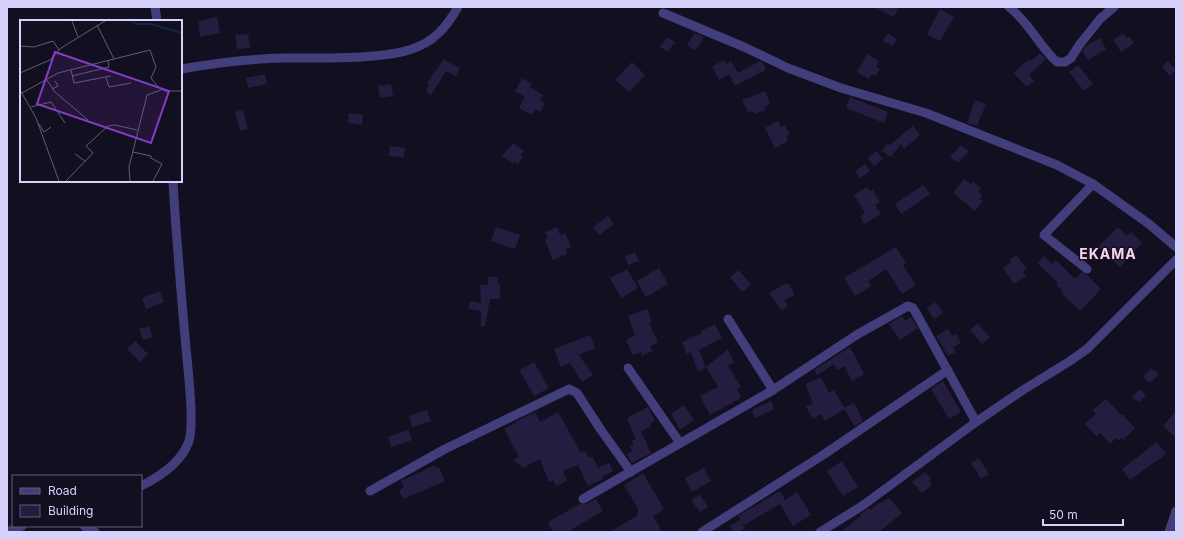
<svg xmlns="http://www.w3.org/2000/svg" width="1183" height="539" font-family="Inter,sans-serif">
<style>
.building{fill:#241d3f}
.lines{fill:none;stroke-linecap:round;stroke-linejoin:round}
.street{stroke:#423e7b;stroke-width:9}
.labels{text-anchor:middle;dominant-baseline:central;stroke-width:3;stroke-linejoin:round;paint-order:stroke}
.district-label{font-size:14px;font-weight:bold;letter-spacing:1px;fill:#fbd3ec;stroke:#120f20}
.inset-river{fill:none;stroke:#132645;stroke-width:2}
.inset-road{fill:none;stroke:#615d78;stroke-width:1}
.view{fill:#843dc5;fill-opacity:0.15;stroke:#843dc5;stroke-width:2}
.inset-edge{fill:none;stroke:#d7d2fb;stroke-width:2}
</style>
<rect width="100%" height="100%" fill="#120f20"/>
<!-- building -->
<g class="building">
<polygon points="874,7 899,7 894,17"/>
<polygon points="940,9 954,17 940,41 927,34"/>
<polygon points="217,17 220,33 200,37 198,21"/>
<polygon points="694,33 704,37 696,50 687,46"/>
<polygon points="888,33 897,39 893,46 883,41"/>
<polygon points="1124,33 1126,38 1129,36 1134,43 1121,52 1113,40"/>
<polygon points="248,34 250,48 237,49 235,35"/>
<polygon points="667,37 675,42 668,52 660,47"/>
<polygon points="1100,38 1106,49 1088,60 1082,51 1086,46"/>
<polygon points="1040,53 1046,59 1029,75 1034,81 1027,87 1013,73 1029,59 1031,61"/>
<polygon points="867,54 879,61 876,67 880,69 875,76 872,74 869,79 857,72"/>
<polygon points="443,59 460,68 456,76 446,71 431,95 426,91 429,85 427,83 435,71 436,71"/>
<polygon points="725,60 727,64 731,61 738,73 760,61 763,63 766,70 735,86 729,74 719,80 712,66"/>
<polygon points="1168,61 1176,70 1170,76 1162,67"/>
<polygon points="632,62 645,75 629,92 615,80"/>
<polygon points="1078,65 1093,84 1084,91 1069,72"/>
<polygon points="265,74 267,84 248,88 246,78"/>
<polygon points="522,78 532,84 530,87 543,95 540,100 545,103 540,112 535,109 532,115 519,108 525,97 515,91"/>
<polygon points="391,84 393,96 380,98 378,86"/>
<polygon points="765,91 770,104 764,107 765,110 754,114 752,111 748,113 742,100"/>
<polygon points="850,97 888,112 884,123 846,108"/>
<polygon points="975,100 986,104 977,126 967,123"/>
<polygon points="243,110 248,129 240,131 235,112"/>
<polygon points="349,113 363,115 362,125 348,123"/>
<polygon points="778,121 781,127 785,125 790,134 786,136 788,141 775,148 765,128"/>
<polygon points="913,126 920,135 904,149 901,144 891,157 882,151 887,144 890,145"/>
<polygon points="513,143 524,151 521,155 523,157 518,164 515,162 513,164 502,156"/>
<polygon points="961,145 969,151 958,163 950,157"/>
<polygon points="390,146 405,148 404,157 389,156"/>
<polygon points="876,151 883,159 874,166 868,158"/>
<polygon points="865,164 870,171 860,178 855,171"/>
<polygon points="964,179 971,184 973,182 981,188 978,192 982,195 980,199 983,201 975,211 953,193"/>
<polygon points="923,185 930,194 901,214 895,204"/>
<polygon points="867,187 870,191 873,190 880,202 875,205 881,214 864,224 860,216 865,213 854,195"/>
<polygon points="608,216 614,224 599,235 593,227"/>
<polygon points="496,227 520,235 515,249 491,241"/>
<polygon points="557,227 560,235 565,233 571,247 566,249 567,254 553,260 545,240 548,238 545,232"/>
<polygon points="1118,227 1127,236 1131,232 1142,243 1120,267 1098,247"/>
<polygon points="896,247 906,263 903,265 916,285 902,294 886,269 868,281 871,286 855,296 844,278"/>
<polygon points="635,252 639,261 628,265 625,256"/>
<polygon points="1016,255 1027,269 1023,272 1026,276 1014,284 1003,268 1011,262 1009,260"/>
<polygon points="1044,256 1052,264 1056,260 1075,279 1082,272 1087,275 1101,289 1080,311 1062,294 1063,292 1056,284 1058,283 1037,263"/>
<polygon points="659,268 668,284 646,297 637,281"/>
<polygon points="627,269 638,288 621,298 610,278"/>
<polygon points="739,270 751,285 742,292 730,277"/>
<polygon points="488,277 498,277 498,284 500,284 500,299 490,299 485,326 481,326 481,311 468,309 470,301 481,303 480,285 488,285"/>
<polygon points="786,283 787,285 789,284 795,295 784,300 788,306 781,310 769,293"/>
<polygon points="160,291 164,302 146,309 142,298"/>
<polygon points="936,302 943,313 934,319 927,308"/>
<polygon points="647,309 652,322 649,323 658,342 650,346 653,351 642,356 641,352 633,355 626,340 635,335 628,316"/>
<polygon points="902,316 905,321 911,317 918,328 900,340 889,324"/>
<polygon points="978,323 990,338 982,344 970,330"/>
<polygon points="715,324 722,338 699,350 706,368 698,372 691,352 687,354 682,342 702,333 701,331"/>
<polygon points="149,326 153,337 143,340 139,329"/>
<polygon points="948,329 952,336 956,334 961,343 953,347 956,352 948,356 936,336"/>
<polygon points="590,335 595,348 579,355 593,375 582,382 570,363 561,367 554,349"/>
<polygon points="135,341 148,354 140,362 127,349"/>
<polygon points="850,347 864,374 852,381 844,366 837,370 834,364 817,375 814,370"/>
<polygon points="728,349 734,362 728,366 741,387 737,389 741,398 710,415 700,396 718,387 706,367"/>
<polygon points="534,362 549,388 534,396 519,370"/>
<polygon points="1151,368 1159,374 1150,383 1143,377"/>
<polygon points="821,377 829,393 834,390 845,409 825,421 821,414 813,419 806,407 813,403 805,384"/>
<polygon points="943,381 961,412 949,419 931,389"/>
<polygon points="1140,389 1146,395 1139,402 1132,397"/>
<polygon points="1106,399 1121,415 1122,414 1135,428 1123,440 1121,438 1119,440 1116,438 1110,444 1100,433 1097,437 1085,424 1096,414 1093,410"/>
<polygon points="771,401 774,409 755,418 752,410"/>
<polygon points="854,403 863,421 854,426 844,408"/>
<polygon points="684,405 694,420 680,430 671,414"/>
<polygon points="648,407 655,421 650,424 651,427 641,431 651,453 632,463 626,454 632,451 630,446 634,445 632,441 636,439 627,418"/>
<polygon points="427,410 431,421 412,427 409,416"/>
<polygon points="1176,411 1176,438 1163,426"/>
<polygon points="535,412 540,422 558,412 581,453 585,451 588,457 593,457 598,468 609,463 613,471 602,477 603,479 588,486 578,465 563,471 567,481 556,486 553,480 549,482 540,459 523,468 513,460 519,457 504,429 516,423 515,422"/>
<polygon points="408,430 412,440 391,447 388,437"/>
<polygon points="1157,442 1166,454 1130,480 1122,469"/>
<polygon points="979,458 989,474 981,479 971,463"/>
<polygon points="842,461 858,487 843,496 827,471"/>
<polygon points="435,465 436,469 439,467 445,481 403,499 399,490 404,487 401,481"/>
<polygon points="704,468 711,481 692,492 685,478"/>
<polygon points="925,472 931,479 929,481 932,485 922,493 912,482"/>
<polygon points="643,473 664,509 653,516 662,532 609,532 637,516 638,509 624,485"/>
<polygon points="780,491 785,500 797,492 811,515 793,526 780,504 744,525 738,516"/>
<polygon points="700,495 708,507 700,512 691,500"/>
<polygon points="889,498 902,513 879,532 841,532 861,516 860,515 862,513 869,508 870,510 880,502 881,503"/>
<polygon points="596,499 603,511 567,532 553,532 548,522 580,504 586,504"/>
<polygon points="740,520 745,528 738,532 734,532 730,526"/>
</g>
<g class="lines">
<!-- street -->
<g class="street">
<polyline points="155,7 157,21"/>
<path d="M 1009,7 C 1029,22 1039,46 1057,62 L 1065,62 L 1071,58 L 1080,44 L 1100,19 L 1114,7"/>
<polyline points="663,13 744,47 788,68 841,88 926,113 1057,165 1093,184 1149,224 1176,247"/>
<path d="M 181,69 C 215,63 249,59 284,58 C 314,58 343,59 373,56 C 385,55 397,54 409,50 C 433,43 446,28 458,7"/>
<polyline points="1087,269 1044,235 1093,184"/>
<polyline points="728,319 773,390"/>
<polyline points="628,368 680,443"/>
<path d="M 141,486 C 159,477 182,462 189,441 C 192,430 191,420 191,408 C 190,388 188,368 186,348 C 181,292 176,237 173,181"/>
<polyline points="370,491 445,449 569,389 577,393 601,430 631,472"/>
<polyline points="583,499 773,390 858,334 908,306 913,308 916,313 976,422"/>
<polyline points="84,526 95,532"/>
<polyline points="7,532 22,526"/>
<polyline points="702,532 823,455 948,370"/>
<polyline points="820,532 862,506 976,422 1023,390 1070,361 1087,349 1176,260"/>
<polyline points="1169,532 1176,511"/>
</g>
</g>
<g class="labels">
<!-- district labels -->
<g class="district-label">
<text x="1108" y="253">EKAMA</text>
</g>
</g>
<!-- overview -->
<g transform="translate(20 20)">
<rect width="162" height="162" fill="#120f20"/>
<path class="inset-river" d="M 112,1 L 116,4 L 131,4 L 162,13"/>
<path class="inset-road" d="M 52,1 L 58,17M 77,5 L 94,39M 0,26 L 14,27 L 33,21 L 39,30M 51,50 L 54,63 L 91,56M 0,53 L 30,40 L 41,28 L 85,1M 52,56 L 89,47 L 88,41M 86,57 L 89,67 L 111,63M 26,59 L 35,72 L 68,100M 32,69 L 38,66 L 35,61M 0,70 L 16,98 L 39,161M 2,73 L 38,53 L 130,30 L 136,47 L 131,58 L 138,67 L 145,71 L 162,71M 11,87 L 31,82 L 45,103M 19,104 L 24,112 L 31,107M 113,132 L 131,136 L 131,138 L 142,144 L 133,161M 55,134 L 65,141M 46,161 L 73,133 L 66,126 L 88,106 L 95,105 L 117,110M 110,161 L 109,147 L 127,75 L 141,70"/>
<path class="view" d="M 35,32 L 149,71 L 131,123 L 17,84 Z"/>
<rect width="162" height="162" class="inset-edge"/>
</g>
<!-- border -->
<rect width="1183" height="539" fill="none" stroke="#d7d2fb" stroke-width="16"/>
<!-- legend -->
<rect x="12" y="475" width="130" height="52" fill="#120f20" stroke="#615d78"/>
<rect x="20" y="488" width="20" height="6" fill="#423e7b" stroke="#615d78"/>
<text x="48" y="495" font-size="12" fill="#d7d2fb">Road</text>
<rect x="20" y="505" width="20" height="12" fill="#241d3f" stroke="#615d78"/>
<text x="48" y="515" font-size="12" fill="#d7d2fb">Building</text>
<!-- scale -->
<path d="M1043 519v6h80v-6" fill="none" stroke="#d7d2fb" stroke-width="2"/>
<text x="1049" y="519" font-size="12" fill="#d7d2fb" stroke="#120f20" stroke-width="3" paint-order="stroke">50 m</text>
</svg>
